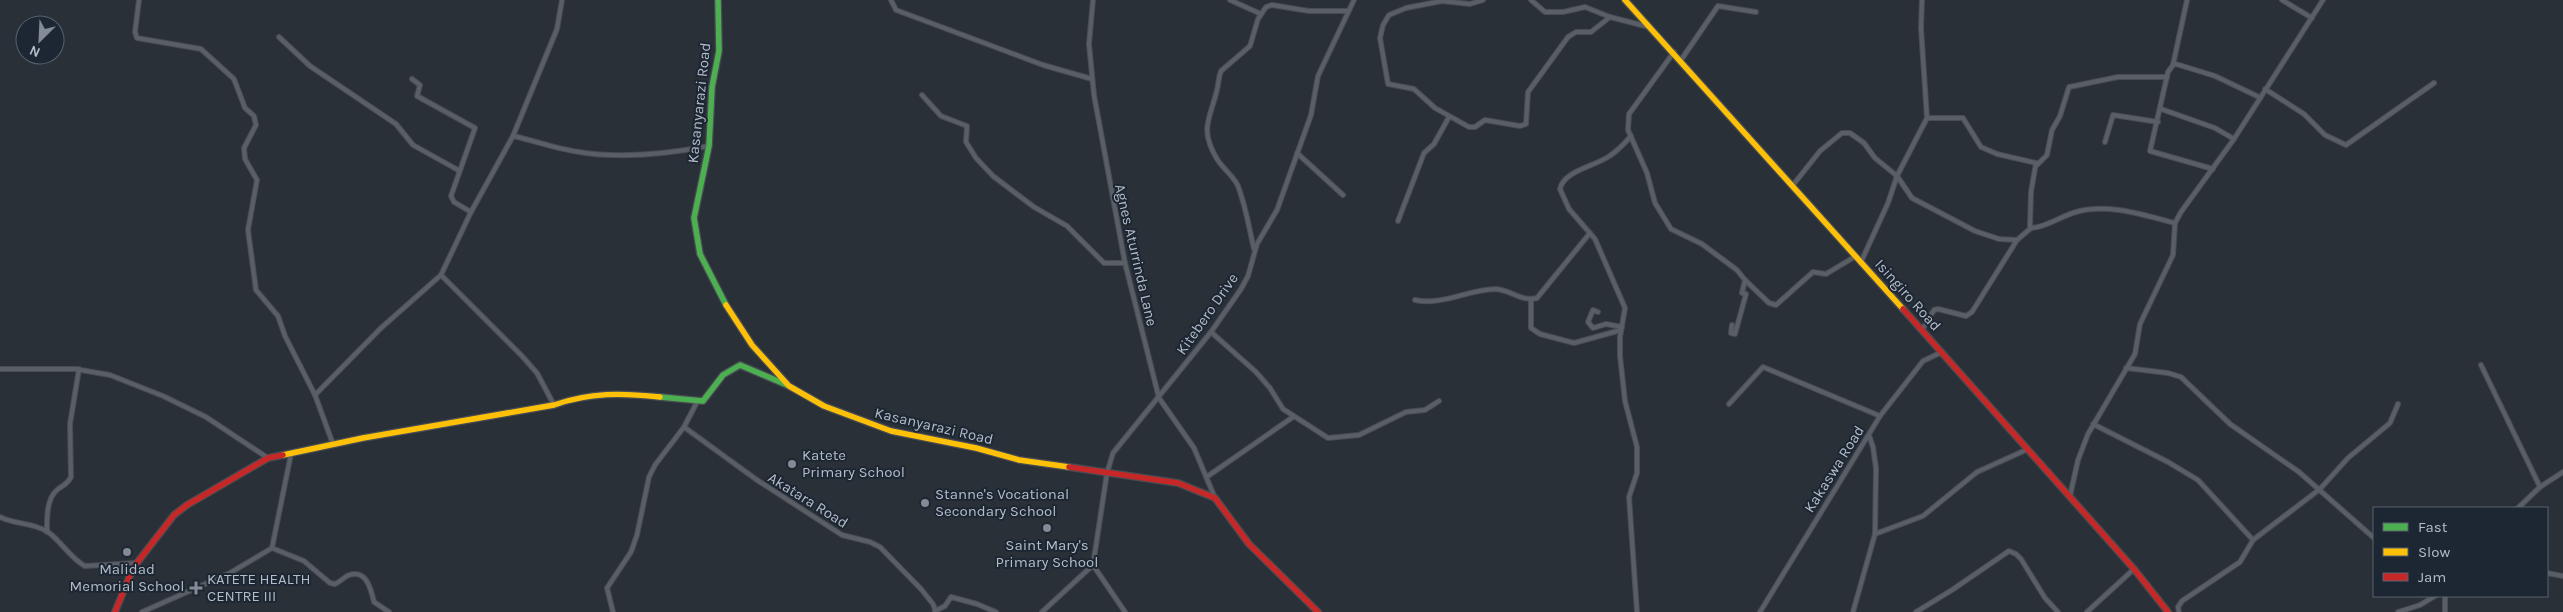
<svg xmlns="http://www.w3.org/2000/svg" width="2563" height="612" font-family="Karla,sans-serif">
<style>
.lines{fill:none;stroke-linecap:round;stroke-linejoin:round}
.street-casing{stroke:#484c53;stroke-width:6}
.fast-casing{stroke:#484c53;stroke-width:8}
.slow-casing{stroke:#484c53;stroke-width:8}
.jam-casing{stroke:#484c53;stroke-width:8}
.street{stroke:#5a5e66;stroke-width:4}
.fast{stroke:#4caf50;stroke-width:5.5}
.slow{stroke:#ffc107;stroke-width:5.5}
.jam{stroke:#c62828;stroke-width:5.5}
.poi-dot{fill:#848b96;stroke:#1d2633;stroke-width:2}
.labels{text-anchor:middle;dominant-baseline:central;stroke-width:4;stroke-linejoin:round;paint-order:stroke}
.street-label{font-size:15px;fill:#b4bcc9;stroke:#1d2633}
.poi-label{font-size:15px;fill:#b4bcc9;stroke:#1d2633;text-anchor:start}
</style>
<rect width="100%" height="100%" fill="#2a3038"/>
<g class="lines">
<defs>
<g id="street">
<polyline points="139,0 135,32 137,38 201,49 234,79 245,108 254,116 256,125 244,148 245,159 257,180 248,230 256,290 278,316 285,336 315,395 333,444"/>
<polyline points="891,0 896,10 1043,65 1092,79"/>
<polyline points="1093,0 1089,44 1094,95 1125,263 1159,398 1194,448 1215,498"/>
<polyline points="1230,0 1261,14"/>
<polyline points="1483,0 1470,4 1442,1 1406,8 1389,15 1383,25 1380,38 1388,84 1414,89 1435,108 1469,127 1475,127 1485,120 1520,126 1526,124 1528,92 1568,37 1576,32 1591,32 1610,17"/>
<polyline points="1531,0 1545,12 1563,12 1585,7 1610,17 1649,27"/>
<polyline points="2187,0 2173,65 2168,72 2150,151 2213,169"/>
<polyline points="2282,0 2312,18"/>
<polyline points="279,37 310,66 396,124 413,145 458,170"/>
<polyline points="1674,52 1629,114 1628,130 1647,173 1655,203 1671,229 1702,244 1737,270 1745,280 1742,293 1746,294 1735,334 1731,333 1732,325"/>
<polyline points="1681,60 1718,6 1756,12"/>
<polyline points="2173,65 2176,64 2215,76 2259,97"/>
<polyline points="412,79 420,85 417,96 475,128 451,196 454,202 471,212"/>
<polyline points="2265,89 2304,114 2325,135 2346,145 2434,83"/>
<polyline points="922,95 941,116 967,126 966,142 976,158 993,176 1034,207 1067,226 1104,263 1125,263"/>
<polyline points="2161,109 2215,128 2234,139"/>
<path d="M 1927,118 L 1963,118 L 1981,147 L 1997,154 L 2036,163 L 2031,192 L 2030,226 L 2032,228 C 2047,227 2061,216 2076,212 C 2109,203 2143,215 2175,223"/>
<path d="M 513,136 C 535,141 557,149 579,152 C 622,159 667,154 709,146"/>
<path d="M 1631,136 C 1625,143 1618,150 1611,155 C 1597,166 1564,170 1560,189 L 1569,209 L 1595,239 L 1625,308 L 1620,337 L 1620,356 L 1625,401 L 1637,447 L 1637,473 L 1629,497 L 1637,612"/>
<polyline points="2105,142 2113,115 2158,122"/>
<polyline points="1297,153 1343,195"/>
<polyline points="2037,165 2047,155 2052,130 2060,116 2069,87 2118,77 2167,77"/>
<polyline points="1793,185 1820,151 1842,133 1850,133 1864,143 1875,158 1897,176 1912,198 1975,231 1999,239 2017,240"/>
<polyline points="1398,221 1424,153 1434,144 1449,117"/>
<path d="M 1254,249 C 1249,228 1246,207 1238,186 C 1233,175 1223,169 1217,159 C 1199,129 1210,119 1217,90 C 1219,83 1218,78 1221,71 L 1250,46 L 1258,19 L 1266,7 L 1272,5 L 1309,11 L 1347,11"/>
<polyline points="1861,262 1888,203 1897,176 1927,118 1921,28 1922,0"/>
<polyline points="1745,280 1769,303 1776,305 1813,272 1826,274 1856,256"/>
<polyline points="1531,299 1531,328 1540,334 1574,343 1621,330"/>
<path d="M 1415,300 C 1441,306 1470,289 1496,289 C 1511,290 1521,302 1537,298 L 1590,233"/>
<polyline points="1598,312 1593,310 1588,322 1593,328 1606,324 1622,327"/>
<polyline points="1922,330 1934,310 1938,309 1966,316 1972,312 2017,240 2031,228"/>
<polyline points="1211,332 1256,372 1270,388 1283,409 1328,438 1359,435 1406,412 1425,410 1439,401"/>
<polyline points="2481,365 2540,487"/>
<polyline points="2126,368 2168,373 2181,377 2230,424 2299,472 2374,538"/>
<polyline points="0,369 75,369 110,375 163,396 206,417 268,458"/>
<polyline points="315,395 381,328 441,275"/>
<polyline points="1729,404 1763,367 1880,416"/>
<polyline points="554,405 537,373 522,356 441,275 471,212 513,136 557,29 562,0"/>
<polyline points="2093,424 2168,462 2198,480 2253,540 2240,562 2182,601 2178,607 2179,612"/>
<polyline points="684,427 757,480 842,535 870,542 880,547 921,589 933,604 936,612"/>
<polyline points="1208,476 1293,417"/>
<polyline points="2070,496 2078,460 2088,434 2135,354 2140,324 2173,255 2175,223 2181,212 2234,139 2323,0"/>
<polyline points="2518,508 2540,487 2563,472"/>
<path d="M 0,517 C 16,525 33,522 48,532 C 61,541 71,559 85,566 L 136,563"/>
<path d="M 47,532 C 47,520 46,499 57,490 C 63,485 67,485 71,477 L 70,424 L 79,369"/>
<polyline points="1875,534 1923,516 1977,472 2028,449"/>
<polyline points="2253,540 2320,489 2348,458 2390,423 2398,404"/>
<path d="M 272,548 L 304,561 L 330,583 L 335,584 C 340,582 344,577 349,575 C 367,569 371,590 374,602 L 389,612"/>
<polyline points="1093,565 1125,612"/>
<polyline points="2547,573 2563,576"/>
<polyline points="935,611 945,606 951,597 977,604 996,612"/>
<polyline points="142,612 230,573 272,548 291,454"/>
<polyline points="613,612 607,588 631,552 637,535 649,477 655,465 684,427 697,402"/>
<polyline points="1042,612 1093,565 1107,473 1113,453 1211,332 1241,289 1248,276 1257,244 1277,210 1311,115 1318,76 1354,0"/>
<polyline points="1760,612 1880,416 1923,361 1942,352"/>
<polyline points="1853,612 1875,534 1876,468 1873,447 1869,435"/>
<polyline points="1916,612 1952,590 2009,551 2016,554 2021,559 2045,598 2058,612"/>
<polyline points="2087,612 2134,569"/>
<polyline points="2398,612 2420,605 2435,596"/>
<polyline points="2445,612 2445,596"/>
</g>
<g id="fast">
<polyline points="718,0 719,51 712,87 709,146 694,218 700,254 726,305"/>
<polyline points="660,397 703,401 723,375 740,365 787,385"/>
</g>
<g id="slow">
<polyline points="1625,0 1903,309"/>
<polyline points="726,305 752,345 789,386 824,406 891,431 976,448 1019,460 1069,467"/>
<path d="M 283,455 L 363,438 L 554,405 C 591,392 622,393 660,397"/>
</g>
<g id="jam">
<polyline points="1903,309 2134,569 2168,612"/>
<polyline points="1069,467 1178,483 1215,498 1249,544 1318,612"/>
<polyline points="115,612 133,568 174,515 187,505 268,458 283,455"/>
</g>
</defs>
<!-- street casing -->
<use href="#street" class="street-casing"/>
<!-- fast casing -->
<use href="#fast" class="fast-casing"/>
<!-- slow casing -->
<use href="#slow" class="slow-casing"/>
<!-- jam casing -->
<use href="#jam" class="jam-casing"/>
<!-- street -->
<use href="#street" class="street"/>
<!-- fast -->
<use href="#fast" class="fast"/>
<!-- slow -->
<use href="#slow" class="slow"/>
<!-- jam -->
<use href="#jam" class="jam"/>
</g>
<!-- markers -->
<g class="poi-dot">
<circle cx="792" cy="464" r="5"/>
<circle cx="925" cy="503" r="5"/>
<circle cx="1047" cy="528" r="5"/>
<circle cx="127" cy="552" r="5"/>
<path d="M193.5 580.5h5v5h5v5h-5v5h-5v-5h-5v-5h5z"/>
</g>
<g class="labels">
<!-- street labels -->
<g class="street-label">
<text transform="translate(699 103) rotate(-84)">Kasanyarazi Road</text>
<text transform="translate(1136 255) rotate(77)">Agnes Aturrinda Lane</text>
<text transform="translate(1908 295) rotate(48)">Isingiro Road</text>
<text transform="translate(1207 314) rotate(-55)">Kitebero Drive</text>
<text transform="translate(934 426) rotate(13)">Kasanyarazi Road</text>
<text transform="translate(1834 469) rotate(-58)">Kakaswa Road</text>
<text transform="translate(808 500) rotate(32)">Akatara Road</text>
</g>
<!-- poi labels -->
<g class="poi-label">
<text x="802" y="455">Katete<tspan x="802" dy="17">Primary School</tspan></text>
<text x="935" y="494">Stanne's Vocational<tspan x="935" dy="17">Secondary School</tspan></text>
<text x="1047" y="545" text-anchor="middle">Saint Mary's<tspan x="1047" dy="17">Primary School</tspan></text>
<text x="127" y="569" text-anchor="middle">Malidad<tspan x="127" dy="17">Memorial School</tspan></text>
<text x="207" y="579">KATETE HEALTH<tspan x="207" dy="17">CENTRE III</tspan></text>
</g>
</g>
<!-- legend -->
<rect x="2373" y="507" width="175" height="90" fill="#1d2633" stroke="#59626f"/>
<rect x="2383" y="523" width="25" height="8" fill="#4caf50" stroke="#59626f"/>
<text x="2418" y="532" font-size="15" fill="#b4bcc9">Fast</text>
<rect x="2383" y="548" width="25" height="8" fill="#ffc107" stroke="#59626f"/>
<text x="2418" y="557" font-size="15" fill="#b4bcc9">Slow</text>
<rect x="2383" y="573" width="25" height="8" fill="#c62828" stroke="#59626f"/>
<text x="2418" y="582" font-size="15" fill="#b4bcc9">Jam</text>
<!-- north arrow -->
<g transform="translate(40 40) rotate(204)"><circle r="24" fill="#1d2633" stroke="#59626f"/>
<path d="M0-4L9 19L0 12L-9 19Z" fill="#848b96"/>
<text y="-8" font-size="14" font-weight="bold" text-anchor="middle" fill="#b4bcc9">N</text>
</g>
</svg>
